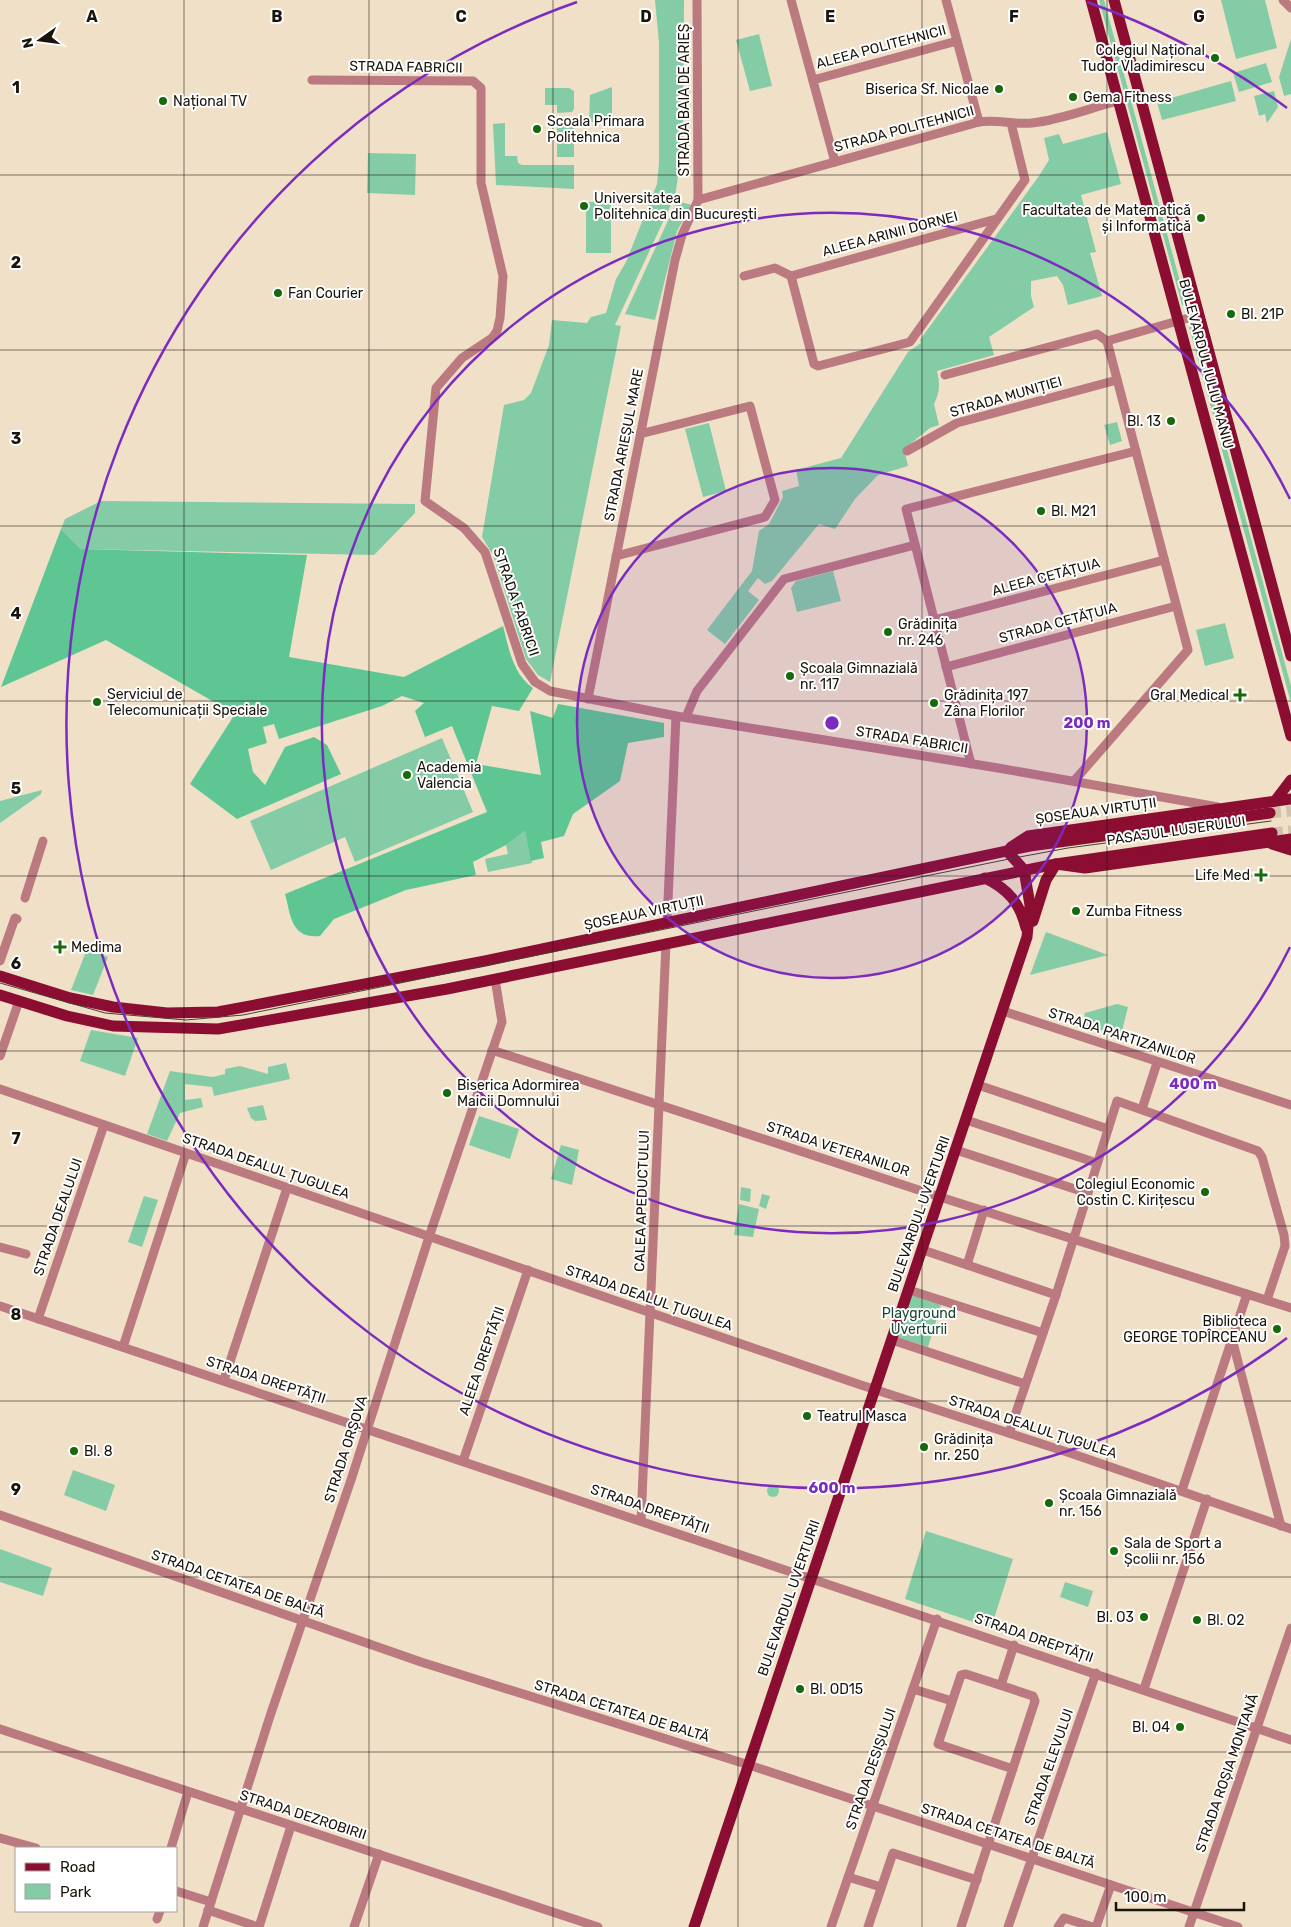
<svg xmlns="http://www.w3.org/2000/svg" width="1291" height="1927" font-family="Rubik,sans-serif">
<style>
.green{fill:#84cca6}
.forest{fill:#5ec693}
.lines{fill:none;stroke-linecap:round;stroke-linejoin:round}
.major-tunnel{stroke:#d0c1ab;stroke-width:11;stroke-dasharray:11 5.5;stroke-linecap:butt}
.minor{stroke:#bb7980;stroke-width:9}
.major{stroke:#8b0e32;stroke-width:11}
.tram{stroke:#463f32;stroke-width:1}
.grid{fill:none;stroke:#19140b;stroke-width:1;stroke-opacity:0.55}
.ring{fill:none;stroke:#7b2cbf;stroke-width:2.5}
.poi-dot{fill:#18690b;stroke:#fff;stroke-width:2}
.labels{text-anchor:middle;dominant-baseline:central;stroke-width:4;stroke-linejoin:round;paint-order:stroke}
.street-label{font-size:14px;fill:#19140b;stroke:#fff}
.poi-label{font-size:14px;fill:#19140b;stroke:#fff;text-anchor:start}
.park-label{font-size:14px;fill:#1b4732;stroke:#fff}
.grid-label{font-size:16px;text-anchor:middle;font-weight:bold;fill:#19140b;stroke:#fff;stroke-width:4;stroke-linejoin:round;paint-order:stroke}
.centre{fill:#7b2cbf;stroke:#fff;stroke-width:2.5}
.ring-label{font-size:15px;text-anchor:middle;font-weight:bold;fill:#7b2cbf;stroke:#fff;stroke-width:4;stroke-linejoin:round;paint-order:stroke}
</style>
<rect width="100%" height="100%" fill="#f0e0c7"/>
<!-- green -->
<g class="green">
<polygon points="655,0 684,0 683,145 675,196 615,325 621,326 550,682 538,675 526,659 493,555 482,537 504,405 524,400 531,393 549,345 552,320 587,323 591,317 606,313 616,279 626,262 657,184 659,163 659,43"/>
<polygon points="1099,0 1104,0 1186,304 1182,305"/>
<polygon points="1221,0 1265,0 1277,48 1236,59"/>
<polygon points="759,34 772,86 750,91 736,40"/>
<polygon points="1291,39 1291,94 1284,96 1279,77"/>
<polygon points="1266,63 1272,82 1239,92 1233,73"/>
<polygon points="1231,81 1236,101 1162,120 1157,102"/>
<polygon points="612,87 612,122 589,122 590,95"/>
<polygon points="545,88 569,88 574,91 574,109 572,112 557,113 557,105 545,105"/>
<polygon points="1274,91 1278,107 1267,123 1265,114 1259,116 1254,96"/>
<polygon points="505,123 505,156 517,156 518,163 522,165 574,165 574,189 496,185 493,124"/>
<rect x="557" y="124" width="17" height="33"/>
<path d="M 1107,132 L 1121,184 L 1081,195 L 1096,252 L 1090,253 L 1102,296 L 1068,305 L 1063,285 L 1057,276 L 1031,281 L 1031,296 L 1034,307 L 989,337 L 994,355 L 937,371 C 940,384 940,392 934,404 L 939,425 L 930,428 L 904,449 L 908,466 L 878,475 L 855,499 L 835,529 L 819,524 L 772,581 L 765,584 L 758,578 L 748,591 L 759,600 L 725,644 L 707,630 L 752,571 L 759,531 L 769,524 L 783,497 L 782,491 L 799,486 L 796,470 L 841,458 L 908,352 L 921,343 L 920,340 L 1039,176 L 1049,160 L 1044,138 L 1059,134 L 1063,144 Z"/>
<polygon points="368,153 416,154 415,195 367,193"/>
<polygon points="677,201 692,205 677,231 655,320 625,314"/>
<rect x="586" y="202" width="25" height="51"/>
<polygon points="1193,326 1219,421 1215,422 1189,327"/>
<polygon points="1117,422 1122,441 1110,445 1104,425"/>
<polygon points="709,423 726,491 703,497 685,429"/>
<polygon points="1225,442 1291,686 1291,703 1220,443"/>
<polygon points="101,501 415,504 415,513 374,555 81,549 61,529 65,519"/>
<polygon points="833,571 841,601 797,612 791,588 796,581"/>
<polygon points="1225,623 1234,658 1205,666 1196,630"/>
<polygon points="442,738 473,812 355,862 345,837 271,870 250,821"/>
<polygon points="42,790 41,794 0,823 0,801"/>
<polygon points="525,831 532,863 488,872 485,859 508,854 506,845"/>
<polygon points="1046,932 1108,955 1030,975"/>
<polygon points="87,949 108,957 93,995 71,990"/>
<polygon points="1117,1004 1128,1007 1121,1035 1082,1026 1085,1013"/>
<polygon points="91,1030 138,1038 125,1076 80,1061"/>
<polygon points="286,1063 290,1079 214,1096 212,1087 185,1084 185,1100 201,1098 203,1107 180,1113 167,1141 147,1134 170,1071 213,1077 225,1074 225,1069 240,1066 268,1074 268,1067"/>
<polygon points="263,1105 267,1120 255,1121 251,1118 247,1108"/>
<polygon points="479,1116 519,1129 510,1159 469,1145"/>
<polygon points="561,1145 579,1150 572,1185 551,1179"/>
<polygon points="741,1187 751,1189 750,1202 740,1200"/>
<polygon points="762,1194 770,1196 766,1209 759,1206"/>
<polygon points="144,1196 158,1200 142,1247 128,1242"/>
<polygon points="739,1204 759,1209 753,1237 734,1235"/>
<polygon points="911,1295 941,1305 928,1347 897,1337"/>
<polygon points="73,1470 115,1485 106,1511 64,1495"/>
<circle cx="773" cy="1491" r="6"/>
<polygon points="926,1531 1013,1559 991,1628 905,1599"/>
<polygon points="0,1549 52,1568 43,1596 0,1582"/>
<polygon points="1065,1582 1093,1591 1088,1607 1060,1597"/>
</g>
<!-- forest -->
<path class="forest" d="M 61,529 L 81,549 L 307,555 L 289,657 L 404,677 L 503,626 C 509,649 513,674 533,688 L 519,711 L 492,706 L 476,764 L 541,775 L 530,711 L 553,718 L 558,704 L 664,723 L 664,737 L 628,743 L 620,781 L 573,814 L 564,836 L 541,842 L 544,858 L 531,861 L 525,831 L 506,845 L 473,862 L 476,875 L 406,890 L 334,919 L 320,936 C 291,939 291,916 285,894 L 487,812 L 452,726 L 425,737 L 415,711 L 424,703 L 402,696 L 382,706 L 279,739 L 274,724 L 263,727 L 267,743 L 248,749 L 253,772 L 265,785 L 285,747 L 314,737 L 327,745 L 341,774 L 237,819 L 190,784 L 235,714 L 106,640 L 1,687 Z"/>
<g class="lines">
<!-- major-tunnel -->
<g class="major-tunnel">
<polyline points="1270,813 1291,811"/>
<polyline points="1272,833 1291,831"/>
</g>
<!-- minor -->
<g class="minor">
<polyline points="791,0 835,162"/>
<polyline points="946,0 979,122"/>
<polyline points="1283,0 1291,8"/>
<polyline points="312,80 473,81 481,88 481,183 503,276 500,318 497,331 492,338 462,358 436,388 425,501 464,528 485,552 522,664 535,682 550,691 676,716 998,768 1218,807"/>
<polyline points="813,80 957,41"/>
<path d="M 698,200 L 979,122 C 997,119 1014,125 1032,123 C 1061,120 1090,108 1118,101"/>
<polyline points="744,276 775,268 791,276 996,219"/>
<polyline points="791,276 814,364 818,366 910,342 1025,180 1011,123"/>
<polyline points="1107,341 1199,315"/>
<polyline points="945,375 1097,334 1107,341"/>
<polyline points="907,451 957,423 1117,380"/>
<polyline points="616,556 765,517 775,500 750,406 640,434"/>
<polyline points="934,620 1164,560"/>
<polyline points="946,667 1176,606"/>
<polyline points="588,699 675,260 682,235 698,200 697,0"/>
<polyline points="686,717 697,691 784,579 915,545"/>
<polyline points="971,764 906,509 1136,451"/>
<polyline points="1074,781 1188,650 1107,341"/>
<polyline points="25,898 43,841"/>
<polyline points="667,924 676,716"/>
<polyline points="0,961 15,918 17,919"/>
<polyline points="1003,1011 1291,1105"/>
<polyline points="492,1050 940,1197 1291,1308"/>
<polyline points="0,1056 19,1001"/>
<polyline points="978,1085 1108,1129"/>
<polyline points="0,1089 861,1385 1070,1453 1291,1529"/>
<polyline points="1142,1109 1157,1063"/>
<polyline points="966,1120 1097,1163"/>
<polyline points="956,1150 1087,1193"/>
<polyline points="0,1247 26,1254"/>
<polyline points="923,1250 1056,1295"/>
<polyline points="967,1265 984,1210"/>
<polyline points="909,1290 1043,1333"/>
<polyline points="0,1306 1291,1740"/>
<polyline points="38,1319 104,1125"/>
<polyline points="1232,1339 1281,1526"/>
<polyline points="892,1340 1025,1384"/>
<polyline points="123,1347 186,1153"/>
<polyline points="224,1380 287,1188"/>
<polyline points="1009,1433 1056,1295 1117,1101 1258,1151 1262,1157 1284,1235 1285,1246 1267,1300"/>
<polyline points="463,1461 528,1270"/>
<polyline points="1182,1490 1247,1294"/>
<polyline points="0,1515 421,1662 749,1765 1238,1927"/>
<polyline points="641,1521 666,943"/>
<polyline points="1001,1685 1014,1645"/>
<polyline points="913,1689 952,1701"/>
<polyline points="1144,1689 1207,1499"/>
<polyline points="0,1729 598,1927"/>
<polyline points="0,1838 36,1848"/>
<polyline points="171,1848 188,1792"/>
<polyline points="848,1877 881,1887"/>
<polyline points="176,1891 211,1902"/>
<polyline points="208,1910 258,1927"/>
<polyline points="157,1919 160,1911"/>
<polyline points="203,1927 271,1713 351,1480 429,1237 502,1022 495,979"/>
<polyline points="259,1927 291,1826"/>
<polyline points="354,1927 379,1854"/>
<polyline points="831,1927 937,1619"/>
<polyline points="868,1927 893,1853 977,1880"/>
<polyline points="961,1927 1035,1701 1033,1696 966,1674 961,1675 938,1744 1013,1769"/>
<polyline points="1008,1927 1096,1673"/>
<polyline points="1058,1927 1064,1918 1093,1927"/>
<polyline points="1096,1927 1111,1885"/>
<polyline points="1189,1927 1291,1628"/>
</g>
<!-- major -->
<g class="major">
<polyline points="1091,0 1291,736"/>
<polyline points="1114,0 1291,656"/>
<polyline points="1275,801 1291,780"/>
<polyline points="1272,844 1291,850"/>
<polyline points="1011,847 1028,836 1291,799"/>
<path d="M 985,878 C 1008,889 1020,903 1026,928"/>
<polyline points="1033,921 1046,880 1056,864 1272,833"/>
<polyline points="0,976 70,998 113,1007 167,1013 218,1012 485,961 1030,846 1270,813"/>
<polyline points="0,995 67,1016 113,1026 218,1029 447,989 1056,864 1085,868 1291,839"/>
<polyline points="694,1927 1027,937 1030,905 1024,870 1007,851"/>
</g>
<!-- tram -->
<polyline class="tram" points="0,983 105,1013 186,1020 243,1015 1014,858 1068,848 1271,821"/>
</g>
<!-- grid -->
<path class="grid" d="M 184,0 L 184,1927M 369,0 L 369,1927M 553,0 L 553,1927M 738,0 L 738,1927M 922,0 L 922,1927M 1107,0 L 1107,1927M 0,175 L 1291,175M 0,350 L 1291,350M 0,526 L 1291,526M 0,701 L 1291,701M 0,876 L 1291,876M 0,1051 L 1291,1051M 0,1226 L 1291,1226M 0,1401 L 1291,1401M 0,1577 L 1291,1577M 0,1752 L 1291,1752"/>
<!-- distance rings -->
<circle cx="832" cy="723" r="255" fill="#7b2cbf" fill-opacity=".12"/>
<g class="ring">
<circle cx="832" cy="723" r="255"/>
<path d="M1290 947A510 510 0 1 1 1290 499"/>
<path d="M1287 1338A765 765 0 1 1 577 2M1087 2A765 765 0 0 1 1287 108"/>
</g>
<!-- markers -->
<g class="poi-dot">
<circle cx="1215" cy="58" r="5"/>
<circle cx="999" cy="89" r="5"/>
<circle cx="1073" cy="97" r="5"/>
<circle cx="163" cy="101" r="5"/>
<circle cx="537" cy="129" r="5"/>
<circle cx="584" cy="206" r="5"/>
<circle cx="1201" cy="218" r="5"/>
<circle cx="278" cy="293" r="5"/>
<circle cx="1231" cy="314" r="5"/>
<circle cx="1171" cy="421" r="5"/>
<circle cx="1041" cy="511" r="5"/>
<circle cx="888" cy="632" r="5"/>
<circle cx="790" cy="676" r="5"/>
<path d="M1237.5 687.5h5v5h5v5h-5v5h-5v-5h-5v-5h5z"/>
<circle cx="97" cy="702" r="5"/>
<circle cx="934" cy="703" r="5"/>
<circle cx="407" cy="775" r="5"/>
<path d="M1258.5 867.5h5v5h5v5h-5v5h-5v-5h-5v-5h5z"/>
<circle cx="1076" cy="911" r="5"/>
<path d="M57.5 939.5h5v5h5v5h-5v5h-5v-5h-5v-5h5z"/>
<circle cx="447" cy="1093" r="5"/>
<circle cx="1205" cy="1192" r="5"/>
<circle cx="1277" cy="1329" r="5"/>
<circle cx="807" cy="1416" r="5"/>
<circle cx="924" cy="1447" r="5"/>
<circle cx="74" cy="1451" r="5"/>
<circle cx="1049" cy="1503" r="5"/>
<circle cx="1114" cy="1551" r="5"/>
<circle cx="1144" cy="1617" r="5"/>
<circle cx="1197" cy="1620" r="5"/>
<circle cx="800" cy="1689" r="5"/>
<circle cx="1180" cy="1727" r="5"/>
</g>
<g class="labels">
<!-- street labels -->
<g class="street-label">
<text transform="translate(881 47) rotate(-15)">ALEEA POLITEHNICII</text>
<text transform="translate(406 67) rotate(1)">STRADA FABRICII</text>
<text transform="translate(684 100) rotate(-90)">STRADA BAIA DE ARIEȘ</text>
<text transform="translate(904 129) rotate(-15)">STRADA POLITEHNICII</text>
<text transform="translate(890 234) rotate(-15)">ALEEA ARINII DORNEI</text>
<text transform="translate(1206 364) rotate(75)">BULEVARDUL IULIU MANIU</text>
<text transform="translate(1006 397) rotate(-16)">STRADA MUNIȚIEI</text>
<text transform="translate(624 445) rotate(-79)">STRADA ARIEȘUL MARE</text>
<text transform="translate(1046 577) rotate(-15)">ALEEA CETĂȚUIA</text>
<text transform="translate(516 602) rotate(71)">STRADA FABRICII</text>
<text transform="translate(1058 623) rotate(-15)">STRADA CETĂȚUIA</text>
<text transform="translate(912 740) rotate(9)">STRADA FABRICII</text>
<text transform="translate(1096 811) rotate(-8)">ȘOSEAUA VIRTUȚII</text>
<text transform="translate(1176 831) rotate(-8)">PASAJUL LUJERULUI</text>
<text transform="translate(644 913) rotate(-12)">ȘOSEAUA VIRTUȚII</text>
<text transform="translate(1122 1036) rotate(18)">STRADA PARTIZANILOR</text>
<text transform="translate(838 1149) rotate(18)">STRADA VETERANILOR</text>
<text transform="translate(266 1166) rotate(19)">STRADA DEALUL ȚUGULEA</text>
<text transform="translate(642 1201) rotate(-88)">CALEA APEDUCTULUI</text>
<text transform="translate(919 1214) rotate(-71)">BULEVARDUL UVERTURII</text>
<text transform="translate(58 1217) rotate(-71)">STRADA DEALULUI</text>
<text transform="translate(649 1298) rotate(19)">STRADA DEALUL ȚUGULEA</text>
<text transform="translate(482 1361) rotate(-71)">ALEEA DREPTĂȚII</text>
<text transform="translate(266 1380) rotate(18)">STRADA DREPTĂȚII</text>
<text transform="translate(1033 1427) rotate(18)">STRADA DEALUL ȚUGULEA</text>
<text transform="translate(346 1449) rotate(-72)">STRADA ORȘOVA</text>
<text transform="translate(650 1509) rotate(19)">STRADA DREPTĂȚII</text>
<text transform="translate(238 1584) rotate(19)">STRADA CETATEA DE BALTĂ</text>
<text transform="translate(789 1598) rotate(-71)">BULEVARDUL UVERTURII</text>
<text transform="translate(1034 1638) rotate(19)">STRADA DREPTĂȚII</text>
<text transform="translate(622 1711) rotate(17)">STRADA CETATEA DE BALTĂ</text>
<text transform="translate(1049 1767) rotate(-71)">STRADA ELEVULUI</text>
<text transform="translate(871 1769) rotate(-71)">STRADA DESIȘULUI</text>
<text transform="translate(1227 1773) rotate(-71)">STRADA ROȘIA MONTANĂ</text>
<text transform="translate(303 1815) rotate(18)">STRADA DEZROBIRII</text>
<text transform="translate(1008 1836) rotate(18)">STRADA CETATEA DE BALTĂ</text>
</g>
<!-- poi labels -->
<g class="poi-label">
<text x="1205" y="50" text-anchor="end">Colegiul Național<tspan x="1205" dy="16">Tudor Vladimirescu</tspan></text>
<text x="989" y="89" text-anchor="end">Biserica Sf. Nicolae</text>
<text x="1083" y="97">Gema Fitness</text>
<text x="173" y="101">Național TV</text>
<text x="547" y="121">Scoala Primara<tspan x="547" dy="16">Politehnica</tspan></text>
<text x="594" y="198">Universitatea<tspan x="594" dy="16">Politehnica din București</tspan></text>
<text x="1191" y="210" text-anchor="end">Facultatea de Matematică<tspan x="1191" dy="16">și Informatică</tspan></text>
<text x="288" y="293">Fan Courier</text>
<text x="1241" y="314">Bl. 21P</text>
<text x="1161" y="421" text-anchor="end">Bl. 13</text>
<text x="1051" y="511">Bl. M21</text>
<text x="898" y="624">Grădinița<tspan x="898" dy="16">nr. 246</tspan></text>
<text x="800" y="668">Școala Gimnazială<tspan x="800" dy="16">nr. 117</tspan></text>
<text x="107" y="694">Serviciul de<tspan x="107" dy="16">Telecomunicații Speciale</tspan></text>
<text x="944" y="695">Grădinița 197<tspan x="944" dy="16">Zâna Florilor</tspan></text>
<text x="1229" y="695" text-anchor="end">Gral Medical</text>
<text x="417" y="767">Academia<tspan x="417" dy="16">Valencia</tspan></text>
<text x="1250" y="875" text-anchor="end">Life Med</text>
<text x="1086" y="911">Zumba Fitness</text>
<text x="71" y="947">Medima</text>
<text x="457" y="1085">Biserica Adormirea<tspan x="457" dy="16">Maicii Domnului</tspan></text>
<text x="1195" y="1184" text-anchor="end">Colegiul Economic<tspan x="1195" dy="16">Costin C. Kirițescu</tspan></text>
<text x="1267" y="1321" text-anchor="end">Biblioteca<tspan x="1267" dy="16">GEORGE TOPÎRCEANU</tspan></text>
<text x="817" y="1416">Teatrul Masca</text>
<text x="934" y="1439">Grădinița<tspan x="934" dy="16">nr. 250</tspan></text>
<text x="84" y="1451">Bl. 8</text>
<text x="1059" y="1495">Școala Gimnazială<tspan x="1059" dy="16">nr. 156</tspan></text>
<text x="1124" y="1543">Sala de Sport a<tspan x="1124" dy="16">Școlii nr. 156</tspan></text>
<text x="1134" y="1617" text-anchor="end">Bl. O3</text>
<text x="1207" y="1620">Bl. O2</text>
<text x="810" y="1689">Bl. OD15</text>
<text x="1170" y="1727" text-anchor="end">Bl. O4</text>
</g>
<!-- park labels -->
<g class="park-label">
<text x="919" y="1313">Playground<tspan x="919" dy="16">Uverturii</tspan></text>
</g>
</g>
<g class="grid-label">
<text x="92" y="22">A</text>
<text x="277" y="22">B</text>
<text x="461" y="22">C</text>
<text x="646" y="22">D</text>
<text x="830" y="22">E</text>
<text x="1014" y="22">F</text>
<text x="1199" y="22">G</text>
<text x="16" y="93">1</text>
<text x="16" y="268">2</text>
<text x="16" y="444">3</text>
<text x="16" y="619">4</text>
<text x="16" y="794">5</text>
<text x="16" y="969">6</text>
<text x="16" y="1144">7</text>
<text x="16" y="1320">8</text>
<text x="16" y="1495">9</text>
</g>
<circle cx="832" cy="723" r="8" class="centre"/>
<g class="ring-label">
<text x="1087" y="728">200 m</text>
<text x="1193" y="1089">400 m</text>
<text x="832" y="1493">600 m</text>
</g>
<!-- legend -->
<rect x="15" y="1847" width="162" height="65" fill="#ffffff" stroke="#a3a19d"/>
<rect x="25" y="1863" width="25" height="8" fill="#8b0e32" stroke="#a3a19d"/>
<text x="60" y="1872" font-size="15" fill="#19140b">Road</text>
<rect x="25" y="1884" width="25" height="15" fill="#84cca6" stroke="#a3a19d"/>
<text x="60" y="1897" font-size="15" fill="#19140b">Park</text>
<!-- north arrow -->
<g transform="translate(40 40) rotate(256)" stroke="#ffffff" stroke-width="4" paint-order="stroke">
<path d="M0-4L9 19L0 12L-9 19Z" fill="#19140b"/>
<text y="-8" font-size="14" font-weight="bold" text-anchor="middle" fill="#19140b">N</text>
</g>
<!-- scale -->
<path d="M1116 1902v8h128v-8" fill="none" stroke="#19140b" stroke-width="2.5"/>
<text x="1124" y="1902" font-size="15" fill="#19140b" stroke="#ffffff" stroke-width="4" paint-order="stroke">100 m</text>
</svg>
